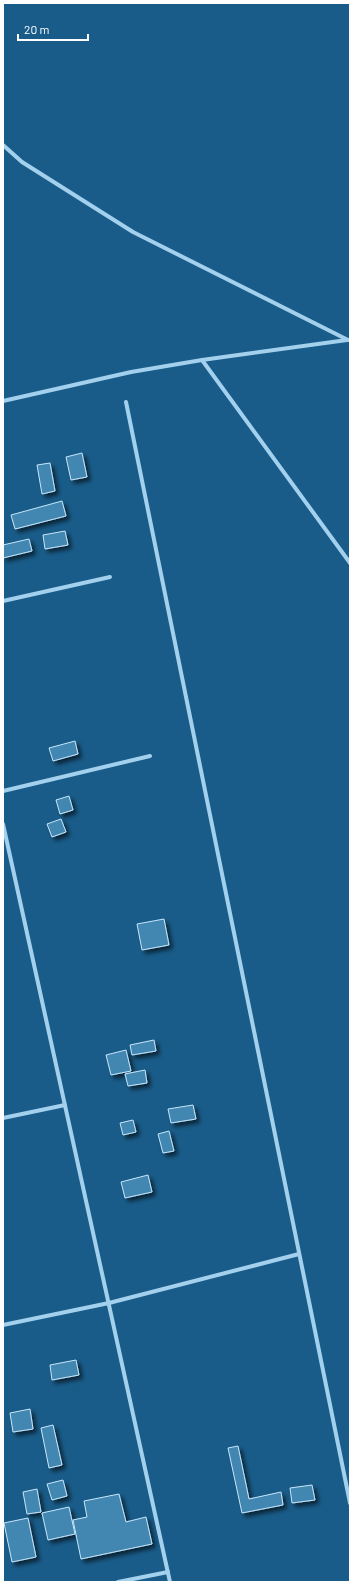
<svg xmlns="http://www.w3.org/2000/svg" width="353" height="1585" font-family="Barlow,sans-serif">
<style>
.building{fill:#4286b2;stroke:#c7e6fa;filter:url(#shadow)}
.lines{fill:none;stroke-linecap:round;stroke-linejoin:round}
.street{stroke:#a2d0ed;stroke-width:4}
</style>
<defs>
<filter id="shadow"><feDropShadow dx="3.5" dy="3.5" stdDeviation="2" flood-color="#0009"/></filter>
</defs>
<rect width="100%" height="100%" fill="#195c89"/>
<!-- building -->
<g class="building">
<polygon points="82,453 87,477 71,480 66,457"/>
<polygon points="50,463 55,491 42,494 37,465"/>
<polygon points="62,501 66,516 15,529 11,515"/>
<polygon points="65,531 68,545 45,549 43,535"/>
<polygon points="29,539 32,551 3,558 3,545"/>
<polygon points="75,741 78,754 53,761 49,748"/>
<polygon points="69,796 73,810 60,814 56,800"/>
<polygon points="61,819 66,832 52,837 47,824"/>
<polygon points="164,919 169,945 142,950 137,924"/>
<polygon points="154,1040 156,1051 132,1055 130,1045"/>
<polygon points="126,1050 131,1071 111,1075 106,1055"/>
<polygon points="145,1070 147,1083 128,1086 125,1074"/>
<polygon points="193,1105 196,1119 171,1123 168,1109"/>
<polygon points="133,1120 136,1132 123,1135 120,1123"/>
<polygon points="169,1131 174,1151 163,1153 158,1134"/>
<polygon points="148,1175 152,1192 125,1198 121,1182"/>
<polygon points="76,1360 79,1375 52,1380 50,1365"/>
<polygon points="30,1409 33,1429 13,1432 10,1413"/>
<polygon points="53,1425 62,1465 49,1468 41,1428"/>
<polygon points="238,1446 249,1499 281,1492 283,1505 242,1513 228,1448"/>
<polygon points="63,1480 67,1496 52,1500 47,1484"/>
<polygon points="312,1485 315,1500 292,1503 290,1488"/>
<polygon points="37,1489 41,1512 27,1514 23,1492"/>
<polygon points="119,1494 126,1522 146,1517 152,1544 81,1559 73,1520 87,1517 84,1501"/>
<polygon points="69,1507 75,1534 48,1540 42,1513"/>
<polygon points="28,1518 36,1557 12,1562 4,1523"/>
</g>
<g class="lines">
<!-- street -->
<g class="street">
<polyline points="3,145 22,162 133,232 348,340"/>
<polyline points="202,360 350,563"/>
<polyline points="3,401 131,372 202,360 347,340"/>
<polyline points="126,402 350,1503"/>
<polyline points="3,601 110,577"/>
<polyline points="3,791 150,756"/>
<polyline points="3,824 170,1582"/>
<polyline points="3,1118 65,1105"/>
<polyline points="3,1325 109,1303 299,1254"/>
<polyline points="118,1582 168,1572"/>
</g>
</g>
<!-- border -->
<rect width="353" height="1585" fill="none" stroke="#ffffff" stroke-width="8"/>
<!-- scale -->
<path d="M18 34v6h70v-6" fill="none" stroke="#ffffff" stroke-width="2"/>
<text x="24" y="34" font-size="12" fill="#ffffff" stroke="#195c89" stroke-width="3" paint-order="stroke">20 m</text>
</svg>
